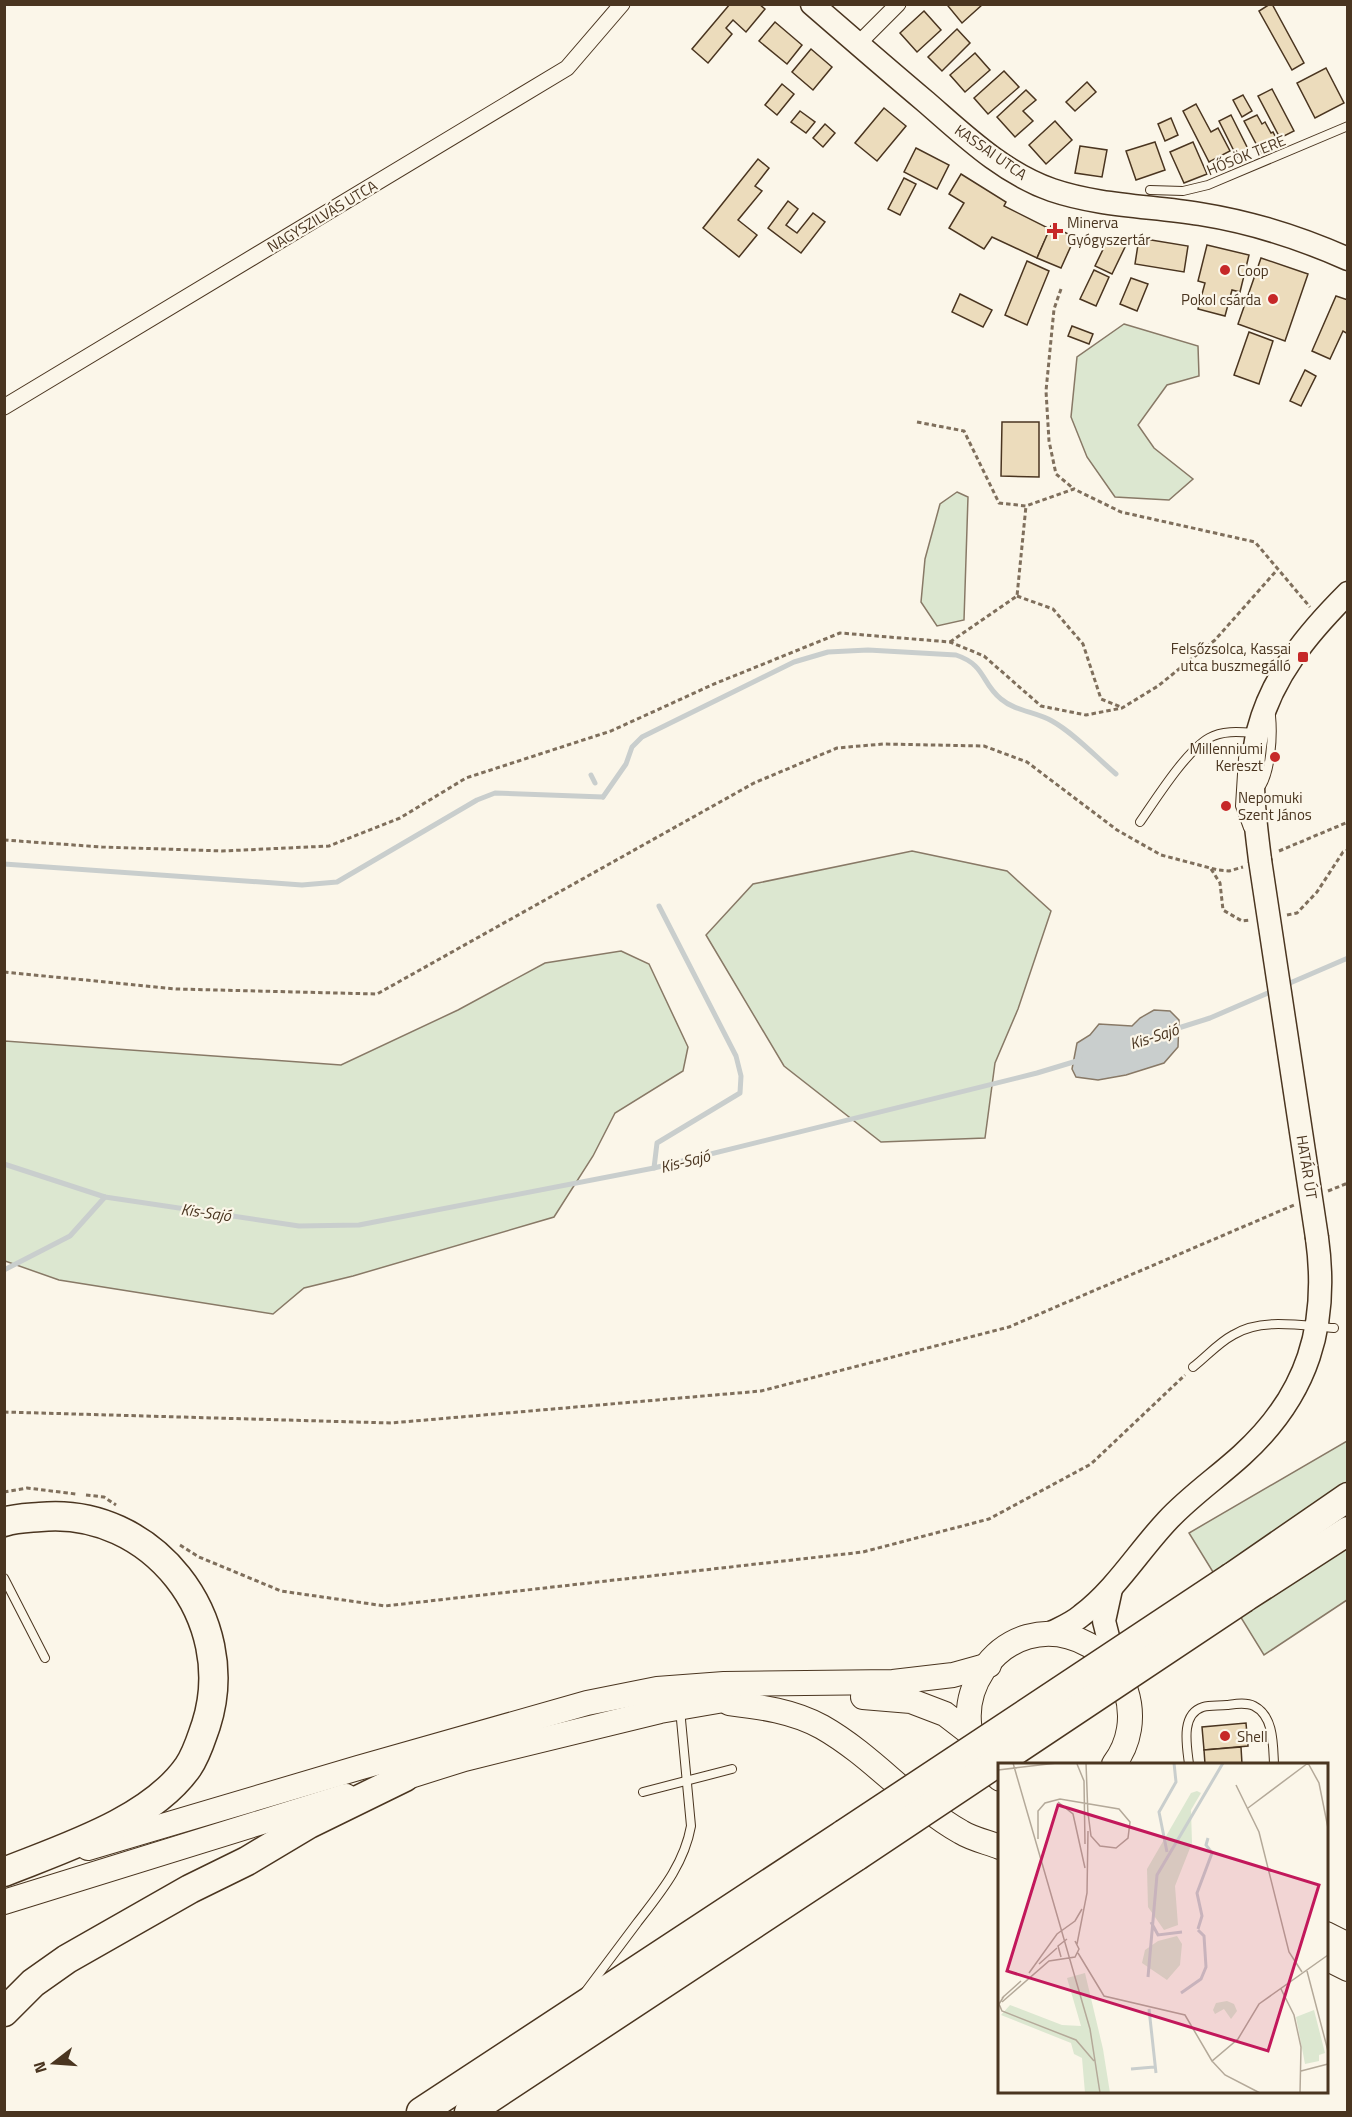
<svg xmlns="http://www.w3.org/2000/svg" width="1352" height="2117" font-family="'Titillium Web',sans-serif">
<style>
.green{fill:#dce7d0;stroke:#887966;stroke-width:1.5}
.water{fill:#c9cecd;stroke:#887966;stroke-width:1.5}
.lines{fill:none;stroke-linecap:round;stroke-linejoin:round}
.stream{stroke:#c9cecd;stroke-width:5}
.building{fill:#ecdcbc;stroke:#4a3520;stroke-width:1.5}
.lane-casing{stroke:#4a3520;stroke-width:10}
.street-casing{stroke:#4a3520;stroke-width:17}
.secondary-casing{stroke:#4a3520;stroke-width:25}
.primary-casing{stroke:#4a3520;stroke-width:26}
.highway-casing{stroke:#4a3520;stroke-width:31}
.path{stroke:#7f6f5c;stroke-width:3;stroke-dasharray:4.5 3;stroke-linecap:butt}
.lane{stroke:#fbf6e9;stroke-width:8}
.street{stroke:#fbf6e9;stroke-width:15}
.secondary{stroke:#fbf6e9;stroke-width:22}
.primary{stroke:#fbf6e9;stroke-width:24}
.highway{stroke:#fbf6e9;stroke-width:28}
.secondary-bridge-casing{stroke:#4a3520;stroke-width:25;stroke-linecap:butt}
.highway-bridge-casing{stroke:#4a3520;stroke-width:31;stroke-linecap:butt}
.secondary-bridge{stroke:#fbf6e9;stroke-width:22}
.highway-bridge{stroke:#fbf6e9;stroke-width:28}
.poi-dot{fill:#c62828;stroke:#fbf6e9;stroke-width:2}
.labels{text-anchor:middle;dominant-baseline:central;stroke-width:4.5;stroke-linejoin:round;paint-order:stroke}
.street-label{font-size:15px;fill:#4a3520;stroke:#fbf6e9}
.poi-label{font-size:15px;fill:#4a3520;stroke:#fbf6e9;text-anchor:start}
.water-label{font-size:16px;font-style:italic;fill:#4a3520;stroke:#fbf6e9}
.inset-river{fill:none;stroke:#c9cecd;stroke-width:3}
.inset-road{fill:none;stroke:#b4a999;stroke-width:1.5}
.view{fill:#c2185b;fill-opacity:0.15;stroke:#c2185b;stroke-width:3}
.inset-edge{fill:none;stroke:#4a3520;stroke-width:3}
</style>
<rect width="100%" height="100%" fill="#fbf6e9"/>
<!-- green -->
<g class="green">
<polygon points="1124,324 1198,346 1199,376 1167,385 1138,425 1154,448 1193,479 1169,500 1115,497 1087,457 1071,417 1077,357"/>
<polygon points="957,492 968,497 964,620 937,626 921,602 925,559 940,504"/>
<polygon points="912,851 1007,871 1051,911 1018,1009 995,1063 985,1138 881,1142 784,1066 706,935 753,884"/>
<polygon points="621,951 649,964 688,1047 683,1071 615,1113 593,1156 554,1217 353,1276 304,1288 273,1314 59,1280 5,1261 5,1041 341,1065 458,1010 545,963"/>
<polygon points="1347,1441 1347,1600 1264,1655 1189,1533"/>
</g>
<!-- water -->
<polygon class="water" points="1154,1010 1170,1011 1179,1020 1178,1047 1164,1063 1126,1075 1098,1080 1076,1077 1072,1069 1077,1043 1090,1035 1099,1024 1132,1026 1140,1018"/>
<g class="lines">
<!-- stream -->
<g class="stream">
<polyline points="591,775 595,783"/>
<path d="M 603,797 L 626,764 L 632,747 L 642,737 L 794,662 L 828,652 L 868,650 L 956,655 C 986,665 981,683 1001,699 C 1015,711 1036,712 1052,721 C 1075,734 1096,757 1116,774"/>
<polyline points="4,864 302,885 337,882 477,800 495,793 603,797"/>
<polyline points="1283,986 1348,958"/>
<polyline points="1172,1030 1210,1018 1275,990"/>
<polyline points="4,1164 105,1197 299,1226 359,1225 654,1168 1037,1073 1080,1060"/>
<polyline points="654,1168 657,1143 740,1093 741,1076 736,1056 659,906"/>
<polyline points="4,1270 70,1236 105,1197"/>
</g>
</g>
<!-- building -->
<g class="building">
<polygon points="730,4 759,4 765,9 746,32 733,20 726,28 732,34 708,63 692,49"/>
<polygon points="949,4 983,4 962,23 948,6"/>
<polygon points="1270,4 1272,4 1304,63 1292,70 1259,11"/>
<polygon points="924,11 941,30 917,52 900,33"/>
<polygon points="775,22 802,45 787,64 759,41"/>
<polygon points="957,29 970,43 942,71 928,57"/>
<polygon points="811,49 832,67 813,90 792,72"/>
<polygon points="975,53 990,70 965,92 950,75"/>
<polygon points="1326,68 1344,103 1315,118 1297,83"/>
<polygon points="1004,71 1019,87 988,114 974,98"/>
<polygon points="1087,82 1096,92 1075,111 1066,102"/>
<polygon points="782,84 794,94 777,115 765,105"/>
<polygon points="1272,89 1294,131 1280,138 1258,96"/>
<polygon points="1026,90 1036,100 1023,111 1033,121 1015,137 997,117"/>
<polygon points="1243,95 1252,111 1242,117 1233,100"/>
<polygon points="1196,104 1211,132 1218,128 1230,151 1209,162 1183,111"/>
<polygon points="884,108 906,126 877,161 855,143"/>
<polygon points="800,111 815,122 806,133 791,122"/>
<polygon points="1231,115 1249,151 1237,157 1219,121"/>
<polygon points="1257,115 1262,124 1265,122 1271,133 1273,132 1279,144 1261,153 1244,121"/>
<polygon points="1171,118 1178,135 1165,141 1158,124"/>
<polygon points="1055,121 1072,140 1046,164 1029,145"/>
<polygon points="825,124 835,133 823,147 813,138"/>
<polygon points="1155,142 1165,170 1136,180 1126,151"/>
<polygon points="1193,142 1207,174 1184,183 1170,152"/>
<polygon points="1080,146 1107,150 1102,177 1075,173"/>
<polygon points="916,148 949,165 937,189 904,172"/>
<polygon points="758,159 769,168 755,186 762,191 738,220 757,235 739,257 703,228"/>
<polygon points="961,174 1006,202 1004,206 1050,229 1037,258 992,237 984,249 949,228 964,203 949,194"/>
<polygon points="904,178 916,184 900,215 888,209"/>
<polygon points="788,201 798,209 786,225 797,233 813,213 825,222 801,253 768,228"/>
<polygon points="1051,226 1075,237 1061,268 1037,258"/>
<polygon points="1109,237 1126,245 1112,274 1095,266"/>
<polygon points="1139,238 1188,246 1184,272 1135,264"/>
<polygon points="1207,245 1249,255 1240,292 1232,290 1225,316 1198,309 1205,283 1198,281"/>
<polygon points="1261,258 1308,274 1285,341 1238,324"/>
<polygon points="1027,261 1049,271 1027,325 1005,315"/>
<polygon points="1094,270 1109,277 1096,306 1080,299"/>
<polygon points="1131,278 1148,284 1137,311 1120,304"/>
<polygon points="960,294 992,310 983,327 952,312"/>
<polygon points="1336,296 1348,300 1348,334 1343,331 1330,359 1312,351"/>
<polygon points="1072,326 1093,334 1089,344 1068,336"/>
<polygon points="1249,332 1273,341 1259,384 1234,375"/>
<polygon points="1305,370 1316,376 1301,406 1290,401"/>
<polygon points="1002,422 1039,422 1039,477 1001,476"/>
<polygon points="1246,1723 1248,1746 1204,1750 1202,1727"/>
<polygon points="1241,1747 1242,1764 1256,1764 1205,1764 1204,1750"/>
</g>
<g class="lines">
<defs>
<g id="lane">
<polyline points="1150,190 1183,191 1208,185 1348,126"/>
<polyline points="1243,758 1240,806 1248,828"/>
<path d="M 1259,789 C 1271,774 1273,735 1271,716"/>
<path d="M 1140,822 C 1156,799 1186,751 1209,738 C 1223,730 1241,732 1256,733"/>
<path d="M 1193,1367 C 1206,1357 1218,1343 1233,1335 C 1261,1317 1303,1326 1334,1328"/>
<polyline points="4,1578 45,1658"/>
<path d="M 1189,1764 C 1187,1747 1180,1714 1203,1707 C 1210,1705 1219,1706 1227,1705 C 1235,1704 1246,1702 1254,1706 C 1274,1716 1273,1745 1274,1764"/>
<polyline points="643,1792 732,1769"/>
<path d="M 586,1991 C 603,1968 620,1946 637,1923 C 660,1893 684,1865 691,1826 L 680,1709"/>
</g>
<g id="street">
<polyline points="858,44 898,4"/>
<polyline points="4,407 567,68 622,4"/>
</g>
<g id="secondary">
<path d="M 812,4 C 850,37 888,70 926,102 C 964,135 1003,173 1052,190 C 1099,206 1151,206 1200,214 C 1250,222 1301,238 1348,259"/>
<path d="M 1260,860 C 1255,819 1248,772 1258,731 C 1272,676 1308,633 1348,593"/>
<polyline points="1111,1589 1104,1621 1117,1672"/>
<path d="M 1051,1633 C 1061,1628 1073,1623 1082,1615 C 1116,1589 1138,1552 1167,1521 C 1189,1497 1218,1477 1242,1455 C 1308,1395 1329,1325 1317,1238"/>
</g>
<g id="primary">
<polyline points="863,1697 911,1701 945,1714 971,1734"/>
<path d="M 729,1703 C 761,1707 793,1711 822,1727 C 873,1756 910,1803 961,1832 C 972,1839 987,1842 1000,1847"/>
<path d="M 1000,1779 C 923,1716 1002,1597 1089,1645 C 1106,1654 1120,1672 1126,1691 C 1134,1716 1130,1743 1114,1764"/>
<polyline points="388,1783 464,1759 660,1711 747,1696"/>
<polyline points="88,1848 358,1768 587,1703 657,1689 724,1684 893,1682 953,1675 989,1665"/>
<polyline points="4,1902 346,1796"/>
<polyline points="1326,1934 1348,1945"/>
<polyline points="1326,1958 1348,1969"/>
</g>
<g id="highway">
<path d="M 4,1522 C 16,1518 29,1518 40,1517 C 152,1506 240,1619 206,1725 C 201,1739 197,1754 188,1767 C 150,1821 64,1848 4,1872"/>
<polyline points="1232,1577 1348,1497"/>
<polyline points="1244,1598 1348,1531"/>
<polyline points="4,2012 33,1983 67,1959 190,1889 247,1861 309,1824 405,1777"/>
<polyline points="421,2112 844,1834"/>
<polyline points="469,2112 857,1856"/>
</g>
</defs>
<!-- lane casing -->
<use href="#lane" class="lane-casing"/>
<!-- street casing -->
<use href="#street" class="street-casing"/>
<!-- secondary casing -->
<use href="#secondary" class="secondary-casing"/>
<!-- primary casing -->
<use href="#primary" class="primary-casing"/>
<!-- highway casing -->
<use href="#highway" class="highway-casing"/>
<!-- path -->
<g class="path">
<polyline points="1061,289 1054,309 1046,391 1049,441 1056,474 1074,489"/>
<polyline points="917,422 964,431 999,503 1026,506 1074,489 1121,512 1255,542 1310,607"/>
<polyline points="1017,596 1053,609 1083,644 1101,699 1121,707"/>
<polyline points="950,642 1017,596 1026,506"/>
<polyline points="4,840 102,847 222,851 329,846 400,818 466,778 611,731 714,684 840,633 950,642 984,656 1041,706 1086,715 1122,708 1158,686 1215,640 1277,570"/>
<polyline points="1279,851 1348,822"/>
<polyline points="1211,869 1220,883 1223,910 1242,921 1251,920"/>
<polyline points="1287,915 1297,913 1317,892 1343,852 1348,850"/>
<polyline points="4,972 176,989 377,994 754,783 837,748 883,744 984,746 1027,762 1117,830 1161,855 1218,870 1229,871 1243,867"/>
<polyline points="1328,1191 1348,1183"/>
<polyline points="4,1412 391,1423 761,1391 1009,1327 1294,1205"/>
<polyline points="4,1492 27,1488 76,1494"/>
<polyline points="86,1495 104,1497 116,1505"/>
<polyline points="180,1545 199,1557 281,1591 385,1606 863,1552 989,1519 1091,1464 1185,1375"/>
</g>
<!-- lane -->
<use href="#lane" class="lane"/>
<!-- street -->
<use href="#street" class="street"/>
<!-- secondary -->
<use href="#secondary" class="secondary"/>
<!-- primary -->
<use href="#primary" class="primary"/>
<!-- highway -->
<use href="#highway" class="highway"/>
<defs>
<polyline id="secondary-bridge" points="1260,860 1317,1238"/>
<g id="highway-bridge">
<polyline points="844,1834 1232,1577"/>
<polyline points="857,1856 1244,1598"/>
</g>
</defs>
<!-- secondary-bridge casing -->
<use href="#secondary-bridge" class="secondary-bridge-casing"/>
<!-- highway-bridge casing -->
<use href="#highway-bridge" class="highway-bridge-casing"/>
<!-- secondary-bridge -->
<use href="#secondary-bridge" class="secondary-bridge"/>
<!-- highway-bridge -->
<use href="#highway-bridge" class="highway-bridge"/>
</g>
<!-- markers -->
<g class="poi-dot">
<path d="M1052 222h6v6h6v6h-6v6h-6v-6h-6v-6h6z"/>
<circle cx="1225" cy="270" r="6"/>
<circle cx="1273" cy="299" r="6"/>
<rect x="1297" y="651" width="12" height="12" rx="3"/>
<circle cx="1275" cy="757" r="6"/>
<circle cx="1226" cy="806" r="6"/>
<circle cx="1225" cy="1736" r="6"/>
</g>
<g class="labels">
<!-- street labels -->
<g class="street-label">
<text transform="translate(991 152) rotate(35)">KASSAI UTCA</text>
<text transform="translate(1246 155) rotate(-22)">HŐSÖK TERE</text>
<text transform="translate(322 216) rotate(-31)">NAGYSZILVÁS UTCA</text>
<text transform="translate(1307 1167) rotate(81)">HATÁR ÚT</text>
</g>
<!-- poi labels -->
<g class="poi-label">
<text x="1067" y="222">Minerva<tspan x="1067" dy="17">Gyógyszertár</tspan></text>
<text x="1237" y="270">Coop</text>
<text x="1261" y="299" text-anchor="end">Pokol csárda</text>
<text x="1291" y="648" text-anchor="end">Felsőzsolca, Kassai<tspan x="1291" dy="17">utca buszmegálló</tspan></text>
<text x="1263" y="748" text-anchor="end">Millenniumi<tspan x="1263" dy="17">Kereszt</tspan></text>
<text x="1238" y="797">Nepomuki<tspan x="1238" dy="17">Szent János</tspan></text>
<text x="1237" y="1736">Shell</text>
</g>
<!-- water labels -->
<g class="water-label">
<text transform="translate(1154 1036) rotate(-18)">Kis-Sajó</text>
<text transform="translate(685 1161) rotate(-14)">Kis-Sajó</text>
<text transform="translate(206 1212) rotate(8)">Kis-Sajó</text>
</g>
</g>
<!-- overview -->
<g transform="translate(998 1763)">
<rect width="330" height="330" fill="#fbf6e9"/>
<path d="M 199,28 L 203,30 L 193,47 L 194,80 L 177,123 L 180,162 L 166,167 L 150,144 L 149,106 L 193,30 ZM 179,173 L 184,181 L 182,202 L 169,217 L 144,200 L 147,187 L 160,178 ZM 87,210 L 105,286 L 112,330 L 87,330 L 84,295 L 76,291 L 73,280 L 3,252 L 12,242 L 64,262 L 83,263 L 69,215 ZM 229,238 L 236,241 L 239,248 L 233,256 L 226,246 L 217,251 L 215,247 L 218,240 ZM 316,247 L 327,290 L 321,292 L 321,298 L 307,301 L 298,254 Z" fill="#dce7d0"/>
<path class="inset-river" d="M 169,89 L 161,49 L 178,19 L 176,0M 153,159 L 160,172 L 184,169M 200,166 L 204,153 L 199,130 L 214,90 L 208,82 L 210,75M 150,214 L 159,112 L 225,0M 183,230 L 203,216 L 208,204 L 206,173 L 200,167M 151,246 L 158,310M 133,306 L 156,304"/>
<path class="inset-road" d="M 15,0 L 92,266 L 102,330M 88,0 L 90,53M 310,0 L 321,20 L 330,65M 79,1 L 86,18 L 87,81M 0,7 L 59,0M 238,22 L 261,69 L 291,189 L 304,209M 60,39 L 75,51 L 87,105M 250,45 L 310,0M 40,76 L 40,48 L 47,40 L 62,36 L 121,46 L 132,59 L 130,75 L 118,85 L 102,83 L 93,73 L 90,50M 79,181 L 89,130 L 90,68M 80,190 L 106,233 L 187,252 L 214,298 L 240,276 L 261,241 L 330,192M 63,194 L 60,183 L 69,176M 41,201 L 59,185M 309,208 L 330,288M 31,210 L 59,171 L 77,158 L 84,146M 283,226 L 296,252 L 303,284 L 302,330M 6,233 L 1,241 L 4,248 L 78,277 L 96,298M 4,235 L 23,218M 4,239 L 51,198 L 77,194 L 81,186 L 77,178M 214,298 L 227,312 L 262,330M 303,308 L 330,301"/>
<path class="view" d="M 60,42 L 321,122 L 270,288 L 9,208 Z"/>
<rect width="330" height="330" class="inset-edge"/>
</g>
<!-- border -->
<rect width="1352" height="2117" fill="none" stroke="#4a3520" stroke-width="12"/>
<!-- north arrow -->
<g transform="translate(54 2063) rotate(253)" stroke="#fbf6e9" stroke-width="4.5" paint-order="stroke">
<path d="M0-4.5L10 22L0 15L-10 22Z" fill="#4a3520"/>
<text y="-9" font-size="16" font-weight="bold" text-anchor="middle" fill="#4a3520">N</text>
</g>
</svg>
